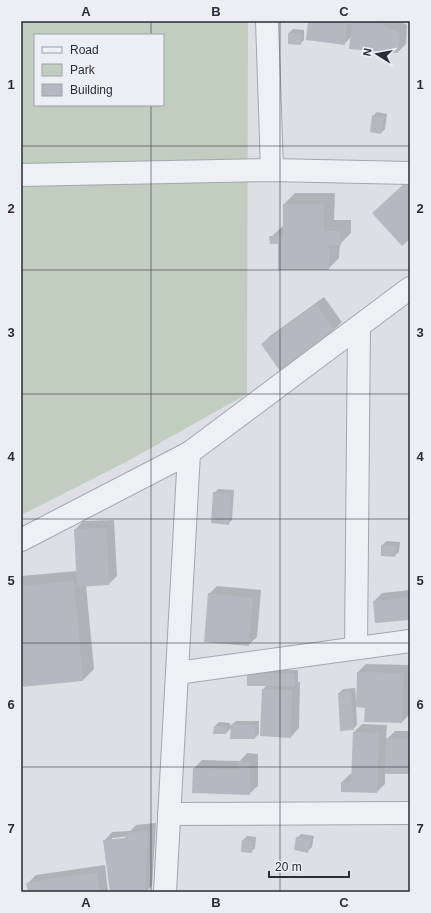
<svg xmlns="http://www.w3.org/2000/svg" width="431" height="913" font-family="Helvetica,sans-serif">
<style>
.green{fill:#c1cdbf;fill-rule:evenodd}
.shadow{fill:#0003;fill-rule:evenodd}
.building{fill:#b5b8c1}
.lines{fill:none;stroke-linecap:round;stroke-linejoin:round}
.minor-casing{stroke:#a3a6ae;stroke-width:24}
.minor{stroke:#eff0f4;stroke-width:22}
.grid{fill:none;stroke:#282d39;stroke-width:1;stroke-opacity:0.55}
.neatline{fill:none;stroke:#282d39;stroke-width:1.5}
.grid-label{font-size:13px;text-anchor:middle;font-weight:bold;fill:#282d39}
</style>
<rect width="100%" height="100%" fill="#dddfe5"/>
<!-- green -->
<path class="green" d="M 21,21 L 248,21 L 247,394 L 126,462 L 21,515 ZM 35,35 L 163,35 L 163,105 L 35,105 Z"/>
<!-- shadow -->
<g class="shadow">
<polygon points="309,21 400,21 407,25 406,44 398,52 351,37 344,44"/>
<polygon points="293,29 304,30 304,40 300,44 289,33"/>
<polygon points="377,112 387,114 385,129 381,133 373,116"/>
<polygon points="295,193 335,193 334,220 351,220 351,233 340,244 339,258 328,269 279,243 271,237 284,225 284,204"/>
<polygon points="324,297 342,322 334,330 280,370 262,344 270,336"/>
<polygon points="218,489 234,490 232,520 228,524 214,493"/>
<polygon points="114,520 117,576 109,584 86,585 94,669 83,680 21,686 21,576 77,571 75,530 83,521"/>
<polygon points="387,541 400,542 399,552 394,556 382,555 382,545"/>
<polygon points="217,586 261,590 257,637 248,645 209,594"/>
<polygon points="410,590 410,619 374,601 382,593"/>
<polygon points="366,664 410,665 410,714 402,722 366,707 356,706 357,725 353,729 339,693 343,689 355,688 356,700 357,700 358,672"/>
<polygon points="252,670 298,670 298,682 300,682 299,728 291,737 263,689 267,685 248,674"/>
<polygon points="236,721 259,721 259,734 255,738 231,728 226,733 215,726 219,722 230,723 230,726"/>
<polygon points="362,724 387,725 386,740 395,731 410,731 410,773 385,773 385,784 377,792 342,782 350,774 352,774 354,732"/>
<polygon points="247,753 258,754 258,786 249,794 194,768 202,760 240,761"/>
<path d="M 156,823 L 152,886 L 146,892 L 111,892 L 104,841 L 112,832 L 130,831 L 136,825 ZM 130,836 L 131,838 L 112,840 L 112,838 Z"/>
<polygon points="301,834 314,836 312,847 308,851 297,838"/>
<polygon points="247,836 256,837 255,848 251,852 243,840"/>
<polygon points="105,865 108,892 29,892 28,883 36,875"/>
</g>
<!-- building -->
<g class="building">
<polygon points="308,21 347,21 345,45 306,40"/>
<polygon points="352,21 382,24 400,33 398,53 349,49"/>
<polygon points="288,33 301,33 301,45 288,44"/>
<polygon points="372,115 384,117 381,134 370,132"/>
<polygon points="406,182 410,187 410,239 402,246 372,213"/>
<polygon points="283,204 324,204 324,231 340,231 341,245 329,245 329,270 278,270 278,244 270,244 269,236 283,236"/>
<polygon points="316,304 335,331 280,371 261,344"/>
<polygon points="213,492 231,494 229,525 211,523"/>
<polygon points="107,528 109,585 77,587 74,529"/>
<polygon points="381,545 396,546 395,557 381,556"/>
<polygon points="74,581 83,681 21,687 21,586"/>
<polygon points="208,593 253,598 249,646 204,642"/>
<polygon points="410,597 410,620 375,623 373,601"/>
<polygon points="357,672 404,673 402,723 364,722 365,708 356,707"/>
<polygon points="294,673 295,686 247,686 247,674"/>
<polygon points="262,689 292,690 291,738 260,736"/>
<polygon points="351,692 354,730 340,731 338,693"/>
<polygon points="231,724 255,725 255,739 230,739"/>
<polygon points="214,726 227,726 226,734 213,734"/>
<polygon points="353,732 379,733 377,793 341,792 341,782 351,782"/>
<polygon points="386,738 410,739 410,774 385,774"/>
<polygon points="238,761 250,762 250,795 192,793 193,768 238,769"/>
<polygon points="148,831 145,892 110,892 103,840 125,838 126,833"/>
<polygon points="296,837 310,840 308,853 294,850"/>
<polygon points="242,840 253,841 252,853 241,852"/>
<polygon points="97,872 99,892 28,892 26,883"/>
</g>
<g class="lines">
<defs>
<g id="minor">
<polyline points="267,21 272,170"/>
<polyline points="21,175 272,170 410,173"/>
<polyline points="21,540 189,453 410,288"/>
<polyline points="356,648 359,327"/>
<polyline points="177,673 410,641"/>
<polyline points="169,814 410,813"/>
<polyline points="165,892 189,453"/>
</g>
</defs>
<!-- minor casing -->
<use href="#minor" class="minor-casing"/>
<!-- minor -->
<use href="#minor" class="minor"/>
</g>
<!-- grid -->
<path class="grid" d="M 151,21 L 151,35M 280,21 L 280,892M 151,105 L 151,892M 21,146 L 410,146M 21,270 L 410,270M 21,394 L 410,394M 21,519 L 410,519M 21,643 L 410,643M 21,767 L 410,767"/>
<!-- border -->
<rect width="431" height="913" fill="none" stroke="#eceef3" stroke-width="44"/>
<!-- legend -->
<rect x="34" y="34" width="130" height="72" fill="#eceef3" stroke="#9ea1a9"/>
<rect x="42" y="47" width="20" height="6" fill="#eff0f4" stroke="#9ea1a9"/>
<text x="70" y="54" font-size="12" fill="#282d39">Road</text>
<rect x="42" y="64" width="20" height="12" fill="#c1cdbf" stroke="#9ea1a9"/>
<text x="70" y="74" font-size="12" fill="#282d39">Park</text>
<rect x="42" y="84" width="20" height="12" fill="#b5b8c1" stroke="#9ea1a9"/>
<text x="70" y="94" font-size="12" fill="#282d39">Building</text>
<!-- north arrow -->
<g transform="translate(377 54) rotate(281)" stroke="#eceef3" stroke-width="3" paint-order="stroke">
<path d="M0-3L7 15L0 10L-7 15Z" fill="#282d39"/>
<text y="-6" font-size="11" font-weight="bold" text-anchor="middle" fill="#282d39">N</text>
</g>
<!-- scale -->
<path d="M269 871v6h80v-6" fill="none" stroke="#282d39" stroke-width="2"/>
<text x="275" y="871" font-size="12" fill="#282d39" stroke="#eceef3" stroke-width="3" paint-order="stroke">20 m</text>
<rect x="22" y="22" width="387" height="869" class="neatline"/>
<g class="grid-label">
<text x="86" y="16">A</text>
<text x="216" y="16">B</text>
<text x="344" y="16">C</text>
<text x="11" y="89">1</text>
<text x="420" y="89">1</text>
<text x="11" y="213">2</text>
<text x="420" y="213">2</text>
<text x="11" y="337">3</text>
<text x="420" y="337">3</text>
<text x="11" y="461">4</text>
<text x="420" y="461">4</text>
<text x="11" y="585">5</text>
<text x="420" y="585">5</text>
<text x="11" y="709">6</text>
<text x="420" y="709">6</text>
<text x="11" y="833">7</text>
<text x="420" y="833">7</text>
<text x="86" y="907">A</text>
<text x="216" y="907">B</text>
<text x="344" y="907">C</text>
</g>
</svg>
